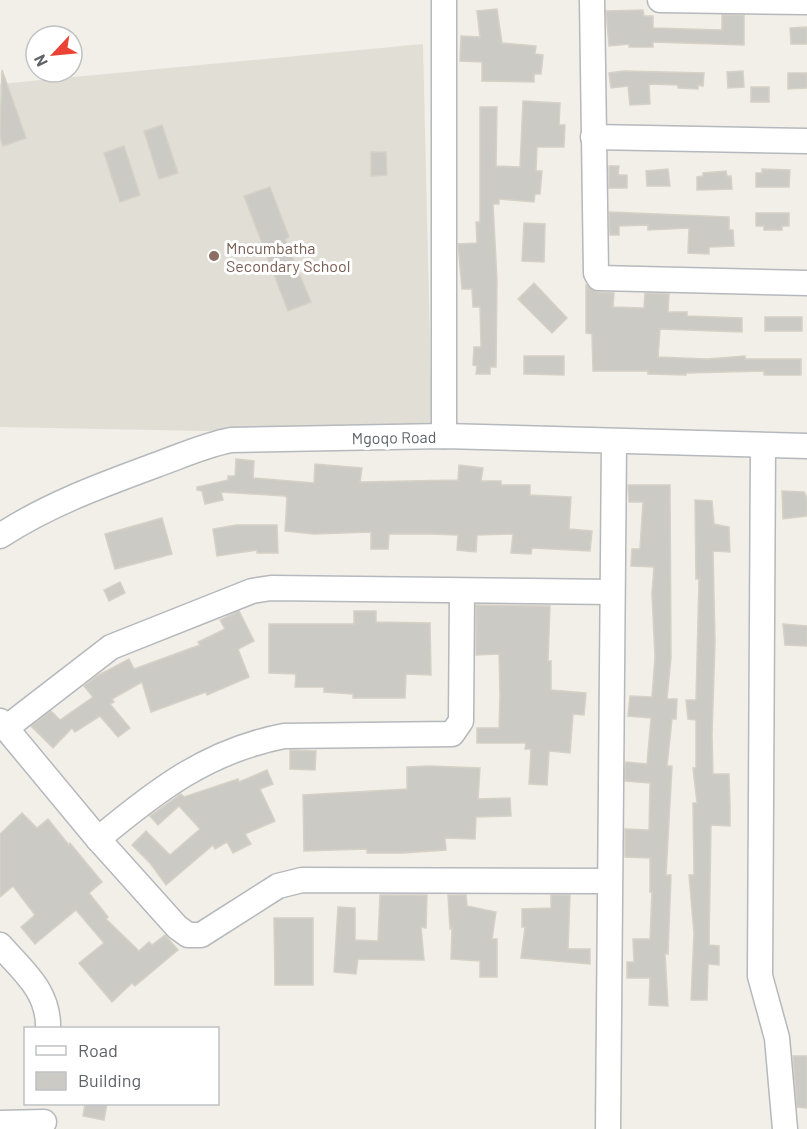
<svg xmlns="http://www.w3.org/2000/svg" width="807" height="1129" font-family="Barlow,sans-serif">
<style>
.education{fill:#e1ded6}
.building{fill:#cccac5;stroke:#d6d1c6;stroke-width:1.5}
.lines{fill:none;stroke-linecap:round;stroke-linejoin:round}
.minor-casing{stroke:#b5b8bc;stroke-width:27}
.minor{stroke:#fff;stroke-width:24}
.education-dot{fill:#8d6e63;stroke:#fff;stroke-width:2}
.labels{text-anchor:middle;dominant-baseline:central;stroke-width:6;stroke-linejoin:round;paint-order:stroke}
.education-label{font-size:16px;fill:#785e54;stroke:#fff;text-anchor:start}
.street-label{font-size:16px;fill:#5f6368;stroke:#fff}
</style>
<rect width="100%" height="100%" fill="#f1efe8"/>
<!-- education -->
<polygon class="education" points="423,44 432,429 203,431 0,427 0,84"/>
<!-- building -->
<g class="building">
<polygon points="497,9 502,43 536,46 535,54 543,55 541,74 534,74 534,82 482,81 482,62 460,61 461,36 480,37 477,11"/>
<polygon points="643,10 644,16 653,16 653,28 722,30 722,15 744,15 744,45 653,42 653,47 629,47 629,44 609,46 606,11"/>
<polygon points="807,27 807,44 791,44 790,28"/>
<polygon points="2,70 26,138 3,146 0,137"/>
<polygon points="624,71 704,73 703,86 698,85 698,89 678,88 678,85 649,84 650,104 630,105 628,86 611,88 609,73"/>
<polygon points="743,71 744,87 728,88 727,72"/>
<polygon points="788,73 807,73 807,88 788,89"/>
<rect x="751" y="87" width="18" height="15"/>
<polygon points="523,101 560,103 559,125 565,125 564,147 537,147 536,171 542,171 540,194 535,194 534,202 499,199 499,204 493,204 497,280 496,367 490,367 490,374 476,374 477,366 473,365 474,347 481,347 480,307 473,307 472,289 462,289 458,244 477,243 476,222 480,222 480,107 497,107 496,166 520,167"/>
<polygon points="162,125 178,173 159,179 144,131"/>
<polygon points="124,146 140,195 120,202 104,153"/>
<polygon points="371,152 386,152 387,175 371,176"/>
<polygon points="609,166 619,166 618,175 627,175 627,188 609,188"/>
<polygon points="668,169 670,186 647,186 646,171"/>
<polygon points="762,169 790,170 789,187 756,187 756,173 762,173"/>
<polygon points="726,171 727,176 731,176 732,189 697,190 697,177 703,176 703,173"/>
<polygon points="270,187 289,237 285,239 311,302 288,311 244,196"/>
<polygon points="609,212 729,217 729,230 733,230 734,246 709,247 709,254 688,253 689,228 648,230 648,225 619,226 619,235 610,235"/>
<polygon points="756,213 789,213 789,226 782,226 782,230 764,230 764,226 756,226"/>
<polygon points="524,223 545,224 544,262 522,261"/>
<polygon points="534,283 567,318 552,333 518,299"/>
<polygon points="586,285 598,292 614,293 613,307 644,308 645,293 669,294 668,312 687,312 687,316 742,318 742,332 660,329 658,357 707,359 745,356 745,359 801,359 801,375 764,375 764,371 686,373 686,375 648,374 648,371 593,371 592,334 586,333"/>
<rect x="765" y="317" width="37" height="14"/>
<polygon points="524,356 564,356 564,375 524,374"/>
<polygon points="236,459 254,461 253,478 314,483 315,464 362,468 360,482 458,480 459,465 483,468 481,481 501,481 501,485 530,485 530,495 571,497 569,529 592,531 590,551 532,548 531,554 511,553 513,534 477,535 476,552 457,550 458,535 430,534 389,534 388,549 371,549 371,532 314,534 285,531 287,498 285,496 221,492 223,500 205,504 202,491 197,490 197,487 228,480 228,476 235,476"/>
<polygon points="628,485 670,485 671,657 667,699 677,699 676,719 672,719 667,766 672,766 666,875 671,875 668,954 665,954 668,1006 649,1005 650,978 627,978 627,962 634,962 633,939 650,939 652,892 650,892 650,858 625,857 625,829 649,830 650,783 625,781 625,767 626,762 647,764 651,718 628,716 630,696 652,697 655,657 652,594 654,567 631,566 632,549 640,549 643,502 629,502"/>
<polygon points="782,491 804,492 807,498 807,516 783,519"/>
<polygon points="695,500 712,501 714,524 729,527 730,552 713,551 715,642 712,735 713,774 729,774 730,805 730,826 711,825 709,945 719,946 719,965 708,964 707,1000 691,1000 694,933 689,875 694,875 693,803 697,803 693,768 696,768 696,720 688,719 686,700 696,700 699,579 696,579"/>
<polygon points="162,518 172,554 115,569 105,534"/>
<polygon points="236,525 277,525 278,553 257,553 257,550 217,556 213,529"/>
<polygon points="120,582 125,593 109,601 104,590"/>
<polygon points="476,605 550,606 548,661 551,661 551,690 586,693 584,715 573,714 570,753 549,751 547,785 529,784 531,749 525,749 526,743 477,743 477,728 499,728 500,695 499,654 476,655"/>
<polygon points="239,611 254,641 238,649 249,677 207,695 206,692 151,712 142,682 112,699 114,702 110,704 130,728 118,737 100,716 75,732 72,728 53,748 31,726 51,711 60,720 93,697 84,686 97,676 129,659 134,669 200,645 198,642 225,629 220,620"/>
<polygon points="354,611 376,611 376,622 430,623 431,675 406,674 405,698 353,698 353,694 324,692 324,687 295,687 296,674 269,673 269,624 354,624"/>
<polygon points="783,624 807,626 807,646 785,645"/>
<polygon points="290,750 316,751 315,770 290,769"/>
<polygon points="429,766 480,768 478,799 510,798 511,816 476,817 475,839 445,838 446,850 403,853 367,853 367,849 304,851 303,795 407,789 407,767"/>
<polygon points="267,770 273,784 260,789 275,821 245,834 251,844 233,853 227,842 215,849 213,845 166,885 150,863 132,845 146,831 170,855 200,829 179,806 158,825 150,816 181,794 184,797 238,779 239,782"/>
<polygon points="22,813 37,828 48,819 69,845 70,843 102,882 89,893 108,917 106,919 139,951 149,942 152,945 165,935 178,950 135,986 132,983 112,1002 79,963 104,943 76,910 35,944 21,927 35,915 13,886 0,897 0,834"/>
<polygon points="380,895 427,895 426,928 421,927 424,960 358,959 356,974 334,972 338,907 355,908 355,940 378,941"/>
<polygon points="448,895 466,895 467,906 496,912 492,939 497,939 497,977 480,977 480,961 451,959 452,928 450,929"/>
<polygon points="551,895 570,895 568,949 590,949 590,964 521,958 525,927 522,927 522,909 551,908"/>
<polygon points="274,918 313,918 313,985 275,985"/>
<polygon points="793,1056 807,1056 807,1108 797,1107"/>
<polygon points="85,1104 107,1104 104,1120 83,1116"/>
</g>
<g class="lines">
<defs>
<g id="minor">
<polyline points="444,0 444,436"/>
<polyline points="592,0 596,273 599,278 807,283"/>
<polyline points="660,0 807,2"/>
<polyline points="593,137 807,141"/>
<polyline points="763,446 760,976 777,1038 785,1129"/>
<path d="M 0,536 C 49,504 102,485 156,465 C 181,456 205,445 231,440 L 444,436 L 807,446"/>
<polyline points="0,721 98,839 177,927 188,935 201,935 278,886 302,880 609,881"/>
<polyline points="6,728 111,647 252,591 271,588 612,592"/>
<path d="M 98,839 C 157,790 207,751 284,736 L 452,734 L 461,721 L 462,591"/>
<path d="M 0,945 C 23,971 49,991 48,1028"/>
<polyline points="0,1123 44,1122"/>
<polyline points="608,1129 614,442"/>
</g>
</defs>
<!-- minor casing -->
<use href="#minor" class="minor-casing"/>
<!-- minor -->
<use href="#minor" class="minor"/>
</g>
<!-- markers -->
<circle class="education-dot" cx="214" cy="256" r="6"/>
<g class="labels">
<!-- education labels -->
<g class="education-label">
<text x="226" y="247">Mncumbatha<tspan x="226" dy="18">Secondary School</tspan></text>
</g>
<!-- street labels -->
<g class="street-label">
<text transform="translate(394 437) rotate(-1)">Mgoqo Road</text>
</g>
</g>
<!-- legend -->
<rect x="24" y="1027" width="195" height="78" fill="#ffffff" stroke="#bfc1c3" stroke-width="1.5"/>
<rect x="36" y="1046" width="30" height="9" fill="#ffffff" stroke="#bfc1c3" stroke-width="1.5"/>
<text x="78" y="1057" font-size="18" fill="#5f6368">Road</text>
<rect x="36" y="1072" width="30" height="18" fill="#cccac5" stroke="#bfc1c3" stroke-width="1.5"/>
<text x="78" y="1087" font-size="18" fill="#5f6368">Building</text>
<!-- north arrow -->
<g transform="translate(54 54) rotate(244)"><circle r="28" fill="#ffffff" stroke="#bfc1c3" stroke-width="1.5"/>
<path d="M0-4.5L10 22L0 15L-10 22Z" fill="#ea4335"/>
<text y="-9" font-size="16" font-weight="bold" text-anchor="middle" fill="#5f6368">N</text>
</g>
</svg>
